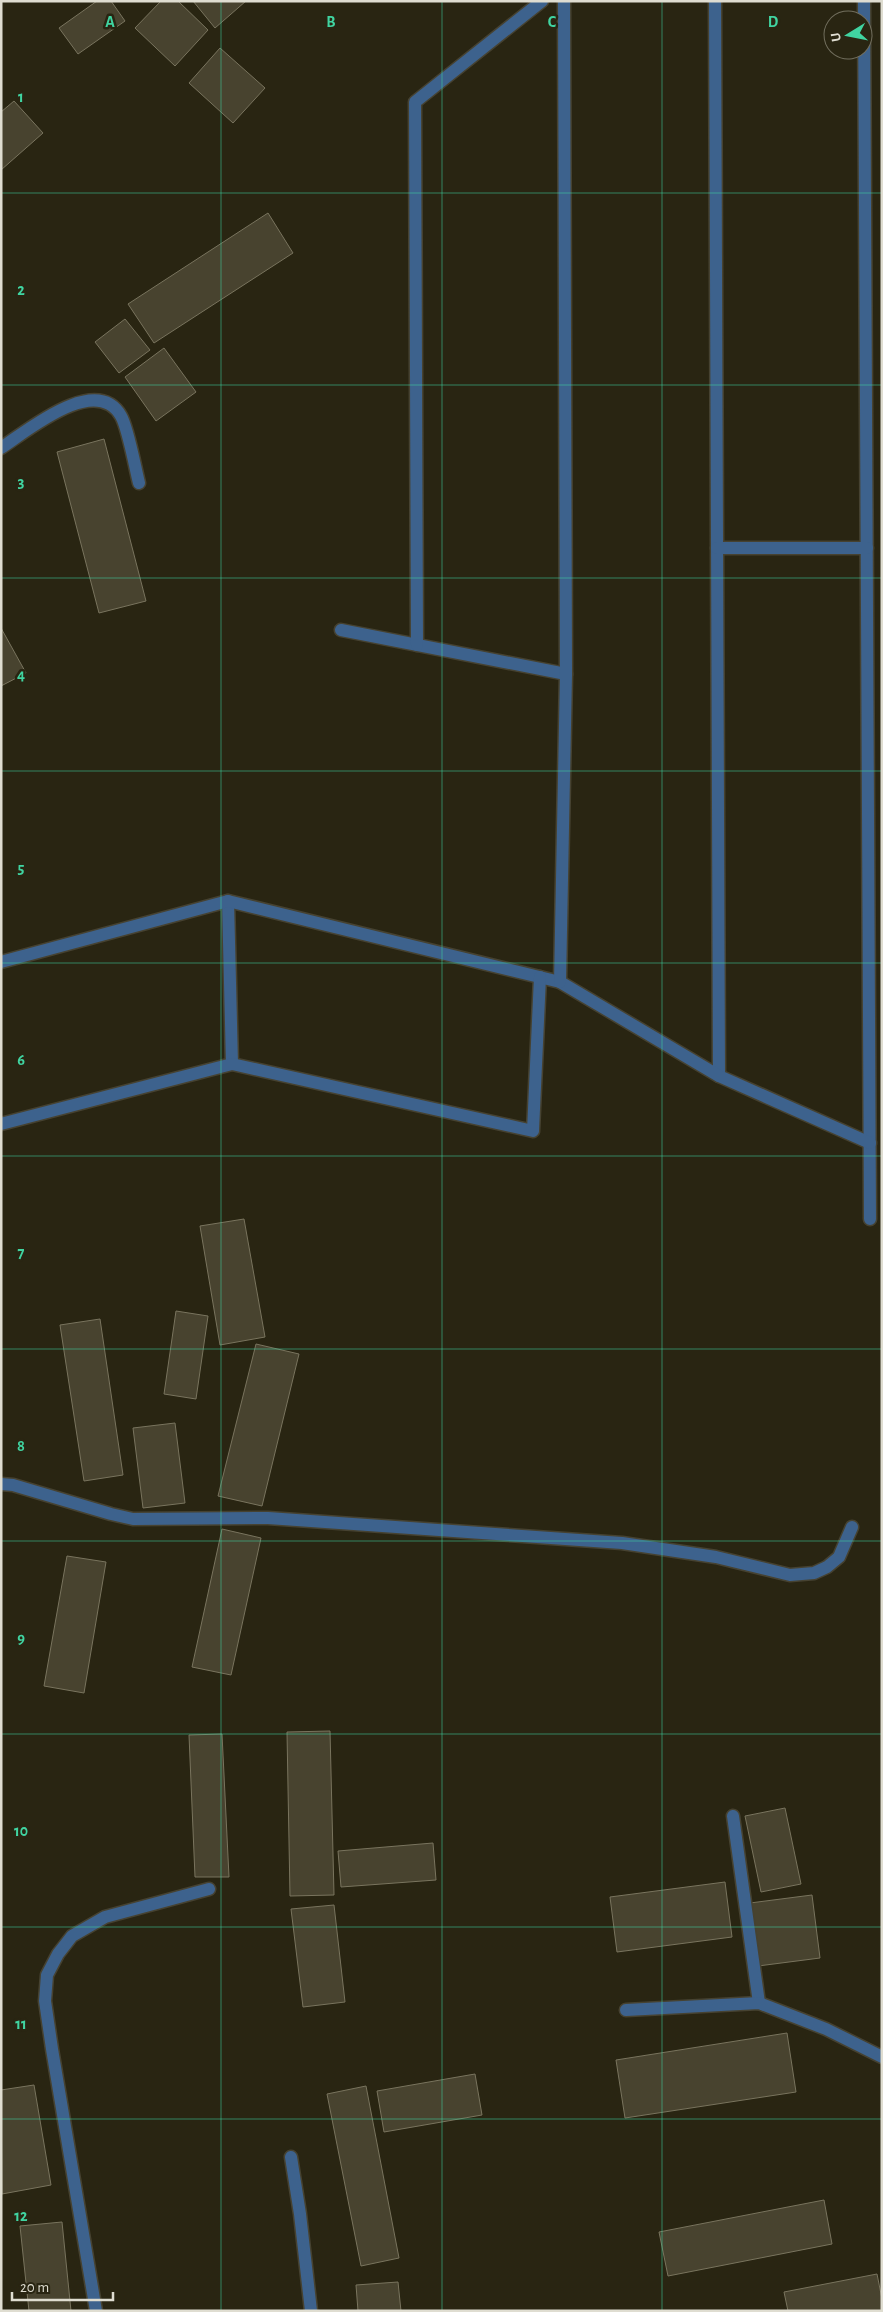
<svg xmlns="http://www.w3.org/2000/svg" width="883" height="2312" font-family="'Alegreya Sans',sans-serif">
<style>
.building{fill:#48432f;stroke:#79745e}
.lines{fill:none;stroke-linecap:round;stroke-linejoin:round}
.minor-casing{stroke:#464231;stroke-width:15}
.minor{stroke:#3d628d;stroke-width:12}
.grid{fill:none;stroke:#40d4a1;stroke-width:1;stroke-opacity:0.55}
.grid-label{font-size:16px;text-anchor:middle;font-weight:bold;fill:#40d4a1;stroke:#292512;stroke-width:5;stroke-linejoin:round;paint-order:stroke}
</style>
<rect width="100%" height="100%" fill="#292512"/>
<!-- building -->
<g class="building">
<polygon points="97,1 111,1 125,21 78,54 59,28"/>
<polygon points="161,1 178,1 208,30 175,66 135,28"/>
<polygon points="193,1 246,1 215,28"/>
<polygon points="220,48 265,88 233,123 189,83"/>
<polygon points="14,101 43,133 1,170 1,112"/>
<polygon points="268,213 293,253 154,343 128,304"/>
<polygon points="125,319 150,350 119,373 95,342"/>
<polygon points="164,348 196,392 156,421 125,377"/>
<polygon points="104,439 146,601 99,613 57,452"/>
<polygon points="1,628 26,673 1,686"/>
<polygon points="244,1219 265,1337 220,1345 200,1226"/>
<polygon points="176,1311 208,1316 196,1399 164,1394"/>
<polygon points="100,1319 123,1475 84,1481 60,1325"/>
<polygon points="256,1344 299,1354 262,1506 218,1496"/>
<polygon points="175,1423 185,1503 143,1508 133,1428"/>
<polygon points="222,1529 261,1538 231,1675 192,1667"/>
<polygon points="67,1556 106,1562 84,1693 44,1686"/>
<polygon points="330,1731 334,1895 290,1896 287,1732"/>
<polygon points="222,1734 229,1877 195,1877 189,1735"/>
<polygon points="785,1808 801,1884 761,1892 745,1816"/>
<polygon points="433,1843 436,1880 341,1887 338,1851"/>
<polygon points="725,1882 732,1937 617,1952 610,1897"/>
<polygon points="812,1895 820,1958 758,1966 750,1903"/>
<polygon points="334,1905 345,2002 303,2007 291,1909"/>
<polygon points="787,2033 796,2092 625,2118 616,2060"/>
<polygon points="475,2074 482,2115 384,2132 377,2091"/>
<polygon points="34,2085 51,2185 2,2194 1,2090"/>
<polygon points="366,2086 399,2258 361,2266 327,2094"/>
<polygon points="824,2200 832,2244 668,2276 659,2232"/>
<polygon points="62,2222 71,2311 29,2311 20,2226"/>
<polygon points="877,2274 882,2299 882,2311 788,2311 784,2292"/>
<polygon points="398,2282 401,2311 358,2311 356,2285"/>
</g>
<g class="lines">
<defs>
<g id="minor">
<polyline points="715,1 719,1076"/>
<polyline points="864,1 870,1219"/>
<path d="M 1,448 C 27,431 96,373 121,416 C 128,428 135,467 139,483"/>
<polyline points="717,548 867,548"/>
<polyline points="341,630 566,674"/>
<polyline points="417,645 415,102 542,1"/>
<polyline points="228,901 232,1064"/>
<polyline points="1,962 228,901 560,982 719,1076 870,1143"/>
<polyline points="560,982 566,674 564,1"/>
<polyline points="1,1124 232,1064 533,1131 540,977"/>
<polyline points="1,1484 13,1485 111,1514 133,1519 268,1518 622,1543 716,1557 790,1575 814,1573 827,1567 839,1557 852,1527"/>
<polyline points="733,1816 759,2003"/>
<polyline points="626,2010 759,2003 826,2029 882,2057"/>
<polyline points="291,2157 300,2214 311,2311"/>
<polyline points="96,2311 52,2049 45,2001 47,1975 58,1954 72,1936 105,1917 209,1889"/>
</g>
</defs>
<!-- minor casing -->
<use href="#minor" class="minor-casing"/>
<!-- minor -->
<use href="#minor" class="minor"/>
</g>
<!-- grid -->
<path class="grid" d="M 221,1 L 221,2311M 442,1 L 442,2311M 662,1 L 662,2311M 1,193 L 882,193M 1,385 L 882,385M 1,578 L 882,578M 1,771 L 882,771M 1,963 L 882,963M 1,1156 L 882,1156M 1,1349 L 882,1349M 1,1541 L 882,1541M 1,1734 L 882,1734M 1,1927 L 882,1927M 1,2119 L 882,2119"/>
<g class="grid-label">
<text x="110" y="27">A</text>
<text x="331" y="27">B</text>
<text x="552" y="27">C</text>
<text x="773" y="27">D</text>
<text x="21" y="102">1</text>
<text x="21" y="295">2</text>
<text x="21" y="487">3</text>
<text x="21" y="680">4</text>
<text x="21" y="873">5</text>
<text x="21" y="1065">6</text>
<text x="21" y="1258">7</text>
<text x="21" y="1451">8</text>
<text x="21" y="1643">9</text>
<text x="21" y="1836">10</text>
<text x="21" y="2029">11</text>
<text x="21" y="2221">12</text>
</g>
<!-- border -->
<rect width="883" height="2312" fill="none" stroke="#dfddd1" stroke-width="5"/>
<!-- north arrow -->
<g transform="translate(848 35) rotate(260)"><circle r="24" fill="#292512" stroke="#726f5e"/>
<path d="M0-4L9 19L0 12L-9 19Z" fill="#40d4a1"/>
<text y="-8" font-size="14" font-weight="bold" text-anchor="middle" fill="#dfddd1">U</text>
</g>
<!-- scale -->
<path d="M12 2292v8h101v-8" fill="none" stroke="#dfddd1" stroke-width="2.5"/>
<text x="20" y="2292" font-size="15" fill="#dfddd1" stroke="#292512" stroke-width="4" paint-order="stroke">20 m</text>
</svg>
